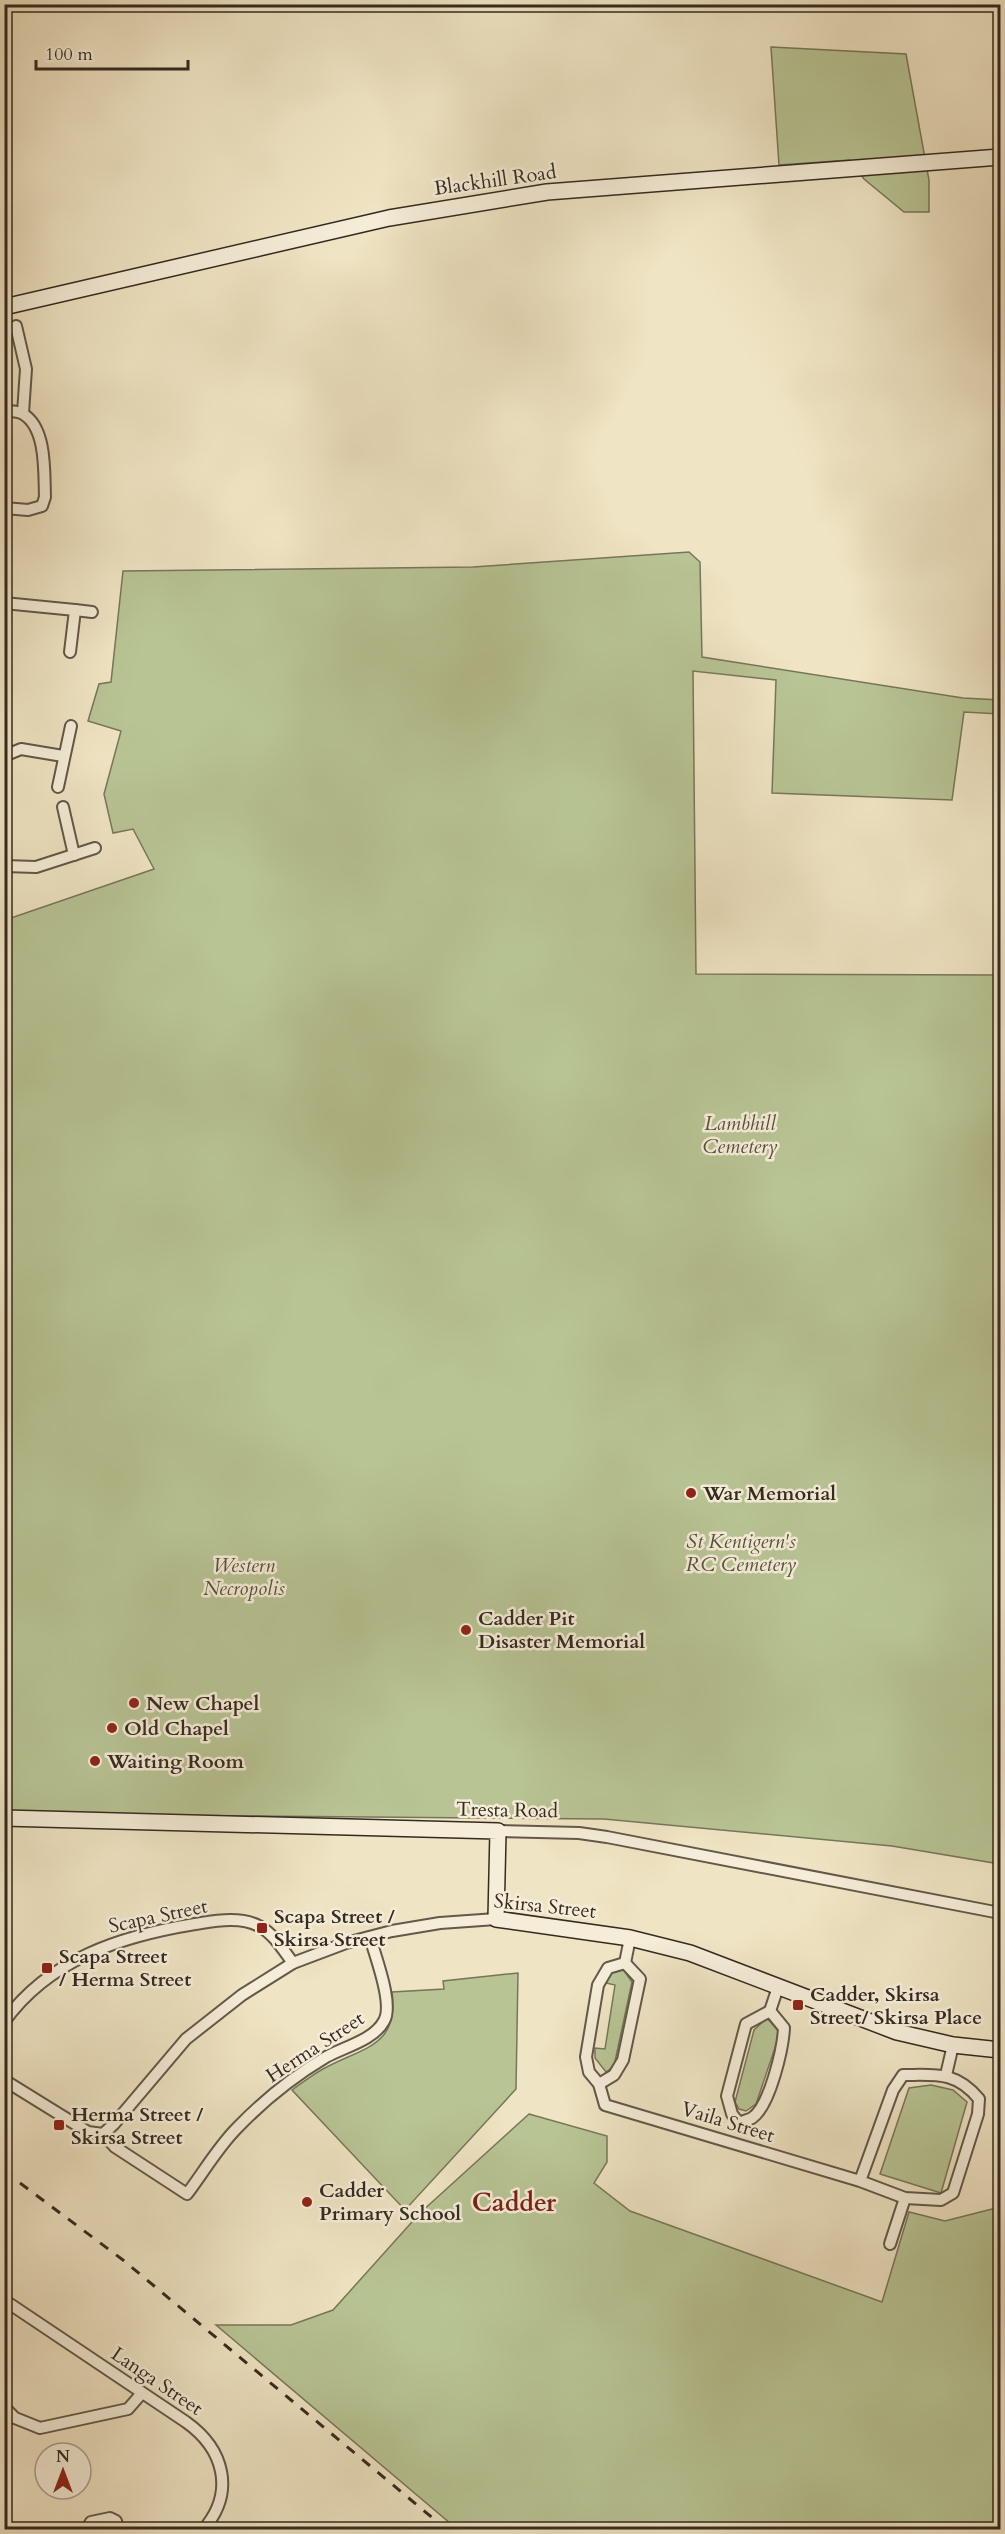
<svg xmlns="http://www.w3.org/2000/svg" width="1005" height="2534" font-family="Cardo,serif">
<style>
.green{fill:#b8c494;stroke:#76775a;stroke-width:1.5}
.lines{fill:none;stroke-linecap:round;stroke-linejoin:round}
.street-casing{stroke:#635849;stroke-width:14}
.secondary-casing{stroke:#342a20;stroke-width:18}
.street{stroke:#f5edd8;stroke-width:10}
.secondary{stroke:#f5edd8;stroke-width:15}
.rail{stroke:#342a20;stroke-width:3;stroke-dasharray:10 10;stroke-linecap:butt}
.poi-dot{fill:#8f2418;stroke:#f5edd8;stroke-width:2}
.labels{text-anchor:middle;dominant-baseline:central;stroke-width:5;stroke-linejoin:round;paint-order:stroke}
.street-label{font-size:20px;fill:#342a20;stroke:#f5edd8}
.park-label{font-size:20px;font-style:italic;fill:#55503d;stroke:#f5edd8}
.poi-label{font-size:20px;font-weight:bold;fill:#342a20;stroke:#f5edd8;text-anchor:start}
.district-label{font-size:26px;font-weight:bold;fill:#7a1f14;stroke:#f5edd8}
</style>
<rect width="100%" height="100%" fill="#efe4c3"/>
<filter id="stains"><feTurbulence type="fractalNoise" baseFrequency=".00333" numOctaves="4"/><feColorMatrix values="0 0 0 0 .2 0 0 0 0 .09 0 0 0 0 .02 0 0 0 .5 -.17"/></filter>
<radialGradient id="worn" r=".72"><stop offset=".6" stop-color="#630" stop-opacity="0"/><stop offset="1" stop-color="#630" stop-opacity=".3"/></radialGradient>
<!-- green -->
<g class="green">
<polygon points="771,47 906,54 929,180 929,212 904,212 864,179 850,160 779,165"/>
<polygon points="689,552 700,562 702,657 963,698 1000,700 1000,714 964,712 952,800 772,793 776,680 693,671 696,974 1000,975 1000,1864 892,1846 604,1819 5,1814 5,920 154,869 133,829 113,833 104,794 121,731 88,721 99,684 111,682 123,571 473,567"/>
<polygon points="623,1969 632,1982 614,2066 606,2072 595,2058 595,2048 605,2049 615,1985 606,1983 608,1973"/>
<path d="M 518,1973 L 516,2089 L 405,2210 L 292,2090 C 302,2083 312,2075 323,2069 C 362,2047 399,2048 392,1992 L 444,1989 L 443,1981 Z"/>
<polygon points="767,2018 780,2033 756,2104 746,2111 739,2109 735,2102 754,2030"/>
<polygon points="931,2085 953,2090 967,2102 941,2193 880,2174 909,2088"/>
<polygon points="529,2114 607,2136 607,2162 594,2183 630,2211 882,2302 909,2212 945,2221 1000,2207 1000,2529 457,2529 216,2325 291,2325 333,2310 420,2213"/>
</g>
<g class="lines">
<defs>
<g id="street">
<polyline points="16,326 26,369 23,413"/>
<path d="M 4,411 C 10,411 19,411 23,414 C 47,428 44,473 45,497 L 42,506 L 28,510 L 4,508"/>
<polyline points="4,603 75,610 70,652"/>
<polyline points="75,610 92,612"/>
<polyline points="4,756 21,749 63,756"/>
<polyline points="58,787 71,726"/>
<polyline points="63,807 74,855"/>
<polyline points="4,866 36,867 95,848"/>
<polyline points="498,1831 579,1833 607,1837 1000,1913"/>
<path d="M 625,1963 L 608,1968 L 598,1985 L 586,2057 L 589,2072 L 599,2084 L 605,2105 L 860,2181 L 905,2198 L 941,2200 L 953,2193 L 978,2114 L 979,2099 C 956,2071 936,2075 903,2075 L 893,2090 L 860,2181"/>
<polyline points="625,1963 630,1938"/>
<polyline points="770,2011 778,1987"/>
<path d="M 4,2022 C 49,1959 121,1936 195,1924 C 215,1921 240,1916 259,1926 C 274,1934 283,1950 293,1963"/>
<polyline points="946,2075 953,2045"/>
<polyline points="4,2080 88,2132 103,2134"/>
<polyline points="599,2084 614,2075 623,2060 640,1979 625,1963"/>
<path d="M 739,2123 C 742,2121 749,2120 752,2118 C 770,2106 783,2048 784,2028 L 770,2011"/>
<polyline points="739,2123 732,2114 727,2096 746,2024 770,2011"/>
<polyline points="103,2134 114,2124 186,2039 242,1995 293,1963 346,1943 392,1931 440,1923 496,1919"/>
<path d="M 103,2134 L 115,2147 L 187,2194 C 203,2173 218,2147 237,2128 C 263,2101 294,2076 326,2057 C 344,2047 374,2040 384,2021 C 394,2004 375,1956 370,1937"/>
<polyline points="890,2244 905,2198"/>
<path d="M 4,2300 L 186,2422 C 224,2449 236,2492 203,2530"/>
<polyline points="4,2407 15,2418 40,2428 128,2409 142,2393"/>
<polyline points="86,2530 91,2522 110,2518 116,2521 118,2530"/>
</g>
<g id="secondary">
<polyline points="4,307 389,218 547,192 1000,157"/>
<polyline points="4,1818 498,1831 496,1919 630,1938 690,1953 897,2032 953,2045 1000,2050"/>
</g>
</defs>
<!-- street casing -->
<use href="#street" class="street-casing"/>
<!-- secondary casing -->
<use href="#secondary" class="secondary-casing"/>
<!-- street -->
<use href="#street" class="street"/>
<!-- secondary -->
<use href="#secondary" class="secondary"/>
<!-- rail -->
<polyline class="rail" points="4,2171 123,2260 447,2530"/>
</g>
<!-- markers -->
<g class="poi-dot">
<circle cx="691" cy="1493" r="6"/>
<circle cx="466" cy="1630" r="6"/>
<circle cx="134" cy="1703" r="6"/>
<circle cx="112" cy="1728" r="6"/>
<circle cx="95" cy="1761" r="6"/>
<rect x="256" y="1922" width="12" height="12" rx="3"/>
<rect x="41" y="1962" width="12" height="12" rx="3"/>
<rect x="792" y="1999" width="12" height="12" rx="3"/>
<rect x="53" y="2119" width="12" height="12" rx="3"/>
<circle cx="307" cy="2202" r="6"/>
</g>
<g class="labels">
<!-- street labels -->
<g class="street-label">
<text transform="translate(495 180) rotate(-8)">Blackhill Road</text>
<text transform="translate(507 1810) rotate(1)">Tresta Road</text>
<text transform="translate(545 1906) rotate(6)">Skirsa Street</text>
<text transform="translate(158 1916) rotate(-12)">Scapa Street</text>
<text transform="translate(315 2047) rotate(-33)">Herma Street</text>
<text transform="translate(728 2122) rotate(17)">Vaila Street</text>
<text transform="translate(157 2381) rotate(34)">Langa Street</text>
</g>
<!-- park labels -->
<g class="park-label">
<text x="740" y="1123">Lambhill<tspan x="740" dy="23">Cemetery</tspan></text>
<text x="741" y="1541">St Kentigern's<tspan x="741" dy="23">RC Cemetery</tspan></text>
<text x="244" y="1565">Western<tspan x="244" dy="23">Necropolis</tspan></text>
</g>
<!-- poi labels -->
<g class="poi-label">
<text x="703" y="1493">War Memorial</text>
<text x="478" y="1618">Cadder Pit<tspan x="478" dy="23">Disaster Memorial</tspan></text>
<text x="146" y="1703">New Chapel</text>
<text x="124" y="1728">Old Chapel</text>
<text x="107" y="1761">Waiting Room</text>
<text x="274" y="1916">Scapa Street /<tspan x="274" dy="23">Skirsa Street</tspan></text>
<text x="59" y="1956">Scapa Street<tspan x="59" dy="23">/ Herma Street</tspan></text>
<text x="810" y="1994">Cadder, Skirsa<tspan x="810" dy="23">Street/ Skirsa Place</tspan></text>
<text x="71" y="2114">Herma Street /<tspan x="71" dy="23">Skirsa Street</tspan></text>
<text x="319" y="2190">Cadder<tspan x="319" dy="23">Primary School</tspan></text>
</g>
<!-- district labels -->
<g class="district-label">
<text x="514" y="2202">Cadder</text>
</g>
</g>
<!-- margin -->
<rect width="1005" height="2534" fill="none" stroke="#efe4c3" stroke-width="24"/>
<rect x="6" y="6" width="993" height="2522" fill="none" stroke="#342a20" stroke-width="3"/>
<rect x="12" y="12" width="981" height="2510" fill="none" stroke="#342a20" stroke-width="1.5"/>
<!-- north arrow -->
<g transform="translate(63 2471)"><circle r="28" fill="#f5edd8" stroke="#a89f8e" stroke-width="1.5"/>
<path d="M0-4.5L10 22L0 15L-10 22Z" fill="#8f2418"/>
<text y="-9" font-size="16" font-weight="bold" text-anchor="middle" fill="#342a20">N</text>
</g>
<!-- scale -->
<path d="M36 60v9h152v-9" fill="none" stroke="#342a20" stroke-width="3"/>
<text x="45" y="60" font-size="18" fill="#342a20" stroke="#f5edd8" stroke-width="4.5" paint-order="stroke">100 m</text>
<rect width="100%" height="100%" filter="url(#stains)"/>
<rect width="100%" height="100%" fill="url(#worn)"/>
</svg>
